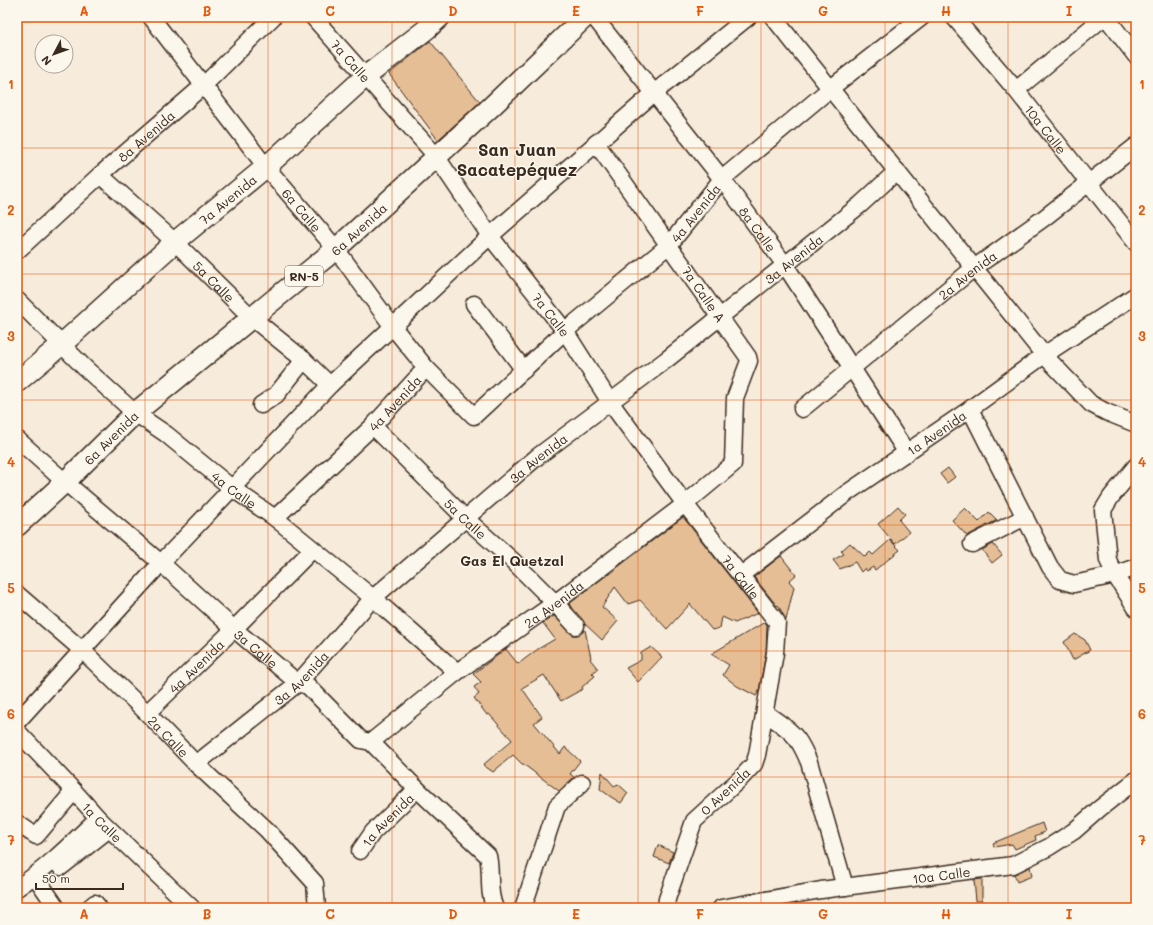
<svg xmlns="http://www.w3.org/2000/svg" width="1153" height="925" font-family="Mali,sans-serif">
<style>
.building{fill:#e6be96;stroke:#3b2a1e}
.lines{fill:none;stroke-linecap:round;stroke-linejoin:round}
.minor-casing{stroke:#3b2a1e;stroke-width:19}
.major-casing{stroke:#3b2a1e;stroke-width:23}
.minor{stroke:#fbf7ec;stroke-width:16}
.major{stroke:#fbf7ec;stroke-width:20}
.grid{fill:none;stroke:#e8590c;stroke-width:1;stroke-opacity:0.55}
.labels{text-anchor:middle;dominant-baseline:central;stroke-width:3;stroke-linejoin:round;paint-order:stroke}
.shield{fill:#fbf7ec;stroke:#75685c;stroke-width:1}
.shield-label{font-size:12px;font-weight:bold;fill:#3b2a1e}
.street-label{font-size:13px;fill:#3b2a1e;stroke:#fbf7ec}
.neighbourhood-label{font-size:14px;font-weight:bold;fill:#3b2a1e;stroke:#fbf7ec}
.district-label{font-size:17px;font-weight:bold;fill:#3b2a1e;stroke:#fbf7ec}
.neatline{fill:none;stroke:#e8590c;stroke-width:1.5}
.grid-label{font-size:13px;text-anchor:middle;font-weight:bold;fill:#e8590c}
</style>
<rect width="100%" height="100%" fill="#f7ecdb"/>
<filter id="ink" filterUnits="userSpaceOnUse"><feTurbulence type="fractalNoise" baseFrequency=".025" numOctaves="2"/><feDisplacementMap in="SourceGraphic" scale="8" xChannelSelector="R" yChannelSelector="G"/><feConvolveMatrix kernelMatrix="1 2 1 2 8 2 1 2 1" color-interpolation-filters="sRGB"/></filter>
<g filter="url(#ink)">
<!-- building -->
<g class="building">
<polygon points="430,41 480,102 438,140 389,74"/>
<polygon points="948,468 955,477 947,483 940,474"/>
<polygon points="898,506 905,514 899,520 909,532 895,544 878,524"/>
<polygon points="965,508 979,522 989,512 997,520 967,536 952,520"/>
<polygon points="683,517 758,613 735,623 722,617 720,628 712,630 690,604 667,629 640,600 628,604 615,587 602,607 618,621 602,640 585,624 569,604 608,574 609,575 618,567"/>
<polygon points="890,540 900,550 875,570 873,567 867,571 865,568 861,572 855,562 840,569 833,560 844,554 841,551 850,543 865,557 870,552 873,555"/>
<polygon points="993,544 1002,555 992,563 982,550"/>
<polygon points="781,556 796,575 789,581 794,587 786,620 778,605 777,606 754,577"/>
<polygon points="554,616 573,635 578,635 585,630 591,658 590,659 598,669 592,673 595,676 582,687 583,689 561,701 544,675 522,688 542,717 534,723 560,754 565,747 580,761 570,774 574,777 559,791 523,764 522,764 513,755 493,772 483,765 512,740 489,714 487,715 474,698 479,694 474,687 481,682 473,674 506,649 518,664 538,649 555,639 543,623"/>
<polygon points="765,622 767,625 766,652 759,691 756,696 737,686 723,675 729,665 711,654"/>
<polygon points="1075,634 1085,640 1090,650 1073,660 1064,642"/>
<polygon points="651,647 662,657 638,682 626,668 641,660 641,653"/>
<polygon points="602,772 614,786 618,784 628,793 621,803 611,797 600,789"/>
<polygon points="1042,823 1045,832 1035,836 1036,840 1015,849 1012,844 994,847 993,843"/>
<polygon points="658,845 673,852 669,863 654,857"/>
<polygon points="1030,867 1032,876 1017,882 1014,874"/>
<polygon points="982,879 982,901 976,901 974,880"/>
</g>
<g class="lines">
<defs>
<g id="minor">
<path id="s1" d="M 151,17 L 266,167 L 336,249 L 393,327 L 426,368 L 474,416 L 565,331 L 669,245 L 722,179 L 831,88 L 922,17"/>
<path id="s2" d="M 313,17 L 436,156 L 490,236 L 565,331 L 610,402 L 685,504 L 777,622 L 775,653 L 757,755 L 754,764 L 741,778 L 694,821 L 667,899 L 666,908"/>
<path id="s3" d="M 594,17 L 722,179 L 785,265 L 907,453"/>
<polyline points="773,17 1044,355 1091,404 1106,412 1136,424"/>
<path id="s4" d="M 954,17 L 1016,90 L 1136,243"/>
<polyline points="1106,17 1136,56"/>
<polyline points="1016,90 1104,17"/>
<path id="s5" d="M 100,175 L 175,242 L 252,318 L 304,360 L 330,385"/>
<path id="s6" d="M 17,251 L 100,175 L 204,85 L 273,17"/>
<path id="s7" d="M 17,300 L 85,368 L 135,413 L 166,434 L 233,489 L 275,518 L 373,598 L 457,672"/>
<polyline points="474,304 524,370"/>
<polyline points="261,405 276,395 304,360"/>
<path id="s8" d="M 802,409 L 974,268 L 1044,218 L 1136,146"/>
<polyline points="970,409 1050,567 1060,580 1074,584 1115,575 1136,567"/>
<path id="s9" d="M 373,426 L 465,518 L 512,560 L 555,603 L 576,626"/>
<path id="s10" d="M 17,439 L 65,482 L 161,563 L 234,629 L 298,683 L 308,686 L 361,740 L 371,742 L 417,789 L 488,856 C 492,873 487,892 495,908"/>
<polyline points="1136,466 1111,497 1103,510 1108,560 1115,575 1136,608"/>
<path id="s11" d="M 275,518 L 373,426 L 426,368"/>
<polyline points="972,544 1025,517"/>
<path id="s12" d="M 741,575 L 847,493 L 970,409 L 1044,355 L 1136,295"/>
<path id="s13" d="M 17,594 L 82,650 L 147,713 L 196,764 L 267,830 L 315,883 L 317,908"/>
<path id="s14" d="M 147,713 L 234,629 L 312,550"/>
<path d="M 765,713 C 776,721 789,728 797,739 C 802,746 806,755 809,762 L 845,887"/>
<polyline points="17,722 161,563 330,385 490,236 654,93 748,17"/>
<path id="s15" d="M 17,731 L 74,791 L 98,818 L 192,908"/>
<path id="s16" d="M 371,742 L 457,672 L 555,603 L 685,504 L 733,464 L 735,398 L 749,361 L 748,357 L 596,143"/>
<path id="s17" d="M 196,764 L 298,683 L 373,598 L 537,457 L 666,360 L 720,317 L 860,205 L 897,171"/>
<polyline points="17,823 36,836 74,791"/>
<path id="s18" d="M 360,851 L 373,832 L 417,789"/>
<polyline points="54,860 61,867 109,829"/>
<polyline points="35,876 57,908"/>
<path d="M 17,888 C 47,868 72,843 98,818"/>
<polyline points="89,908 95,903 99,908"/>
<polyline points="523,908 557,806 582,783"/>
<path id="s19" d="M 721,908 L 821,890 L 1013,865 L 1049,847 L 1074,831 L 1099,809 L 1136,780"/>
</g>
<g id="major">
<path id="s20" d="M 17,382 L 61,345 L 175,242 L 266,167 L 365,77 L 428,28 L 440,17"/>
<path id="s21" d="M 17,526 L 65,482 L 135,413 L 336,249 L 492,106 L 585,17"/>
</g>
</defs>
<!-- minor casing -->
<use href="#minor" class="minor-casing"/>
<!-- major casing -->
<use href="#major" class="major-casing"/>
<!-- minor -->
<use href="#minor" class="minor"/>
<!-- major -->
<use href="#major" class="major"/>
</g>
</g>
<!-- grid -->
<path class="grid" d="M 145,17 L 145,908M 268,17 L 268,908M 392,17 L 392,908M 515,17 L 515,908M 638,17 L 638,908M 761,17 L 761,908M 885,17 L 885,908M 1008,17 L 1008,908M 17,148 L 1136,148M 17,274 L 1136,274M 17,400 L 1136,400M 17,525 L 1136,525M 17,651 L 1136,651M 17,777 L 1136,777"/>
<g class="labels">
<!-- shield labels -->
<rect class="shield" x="285" y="266" width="38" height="20" rx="3"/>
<g class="shield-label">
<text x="304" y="276">RN-5</text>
</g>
<!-- street labels -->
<g class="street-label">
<text stroke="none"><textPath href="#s2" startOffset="58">7a Calle</textPath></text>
<text stroke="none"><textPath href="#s4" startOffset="145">10a Calle</textPath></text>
<text stroke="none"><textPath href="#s6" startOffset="173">8a Avenida</textPath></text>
<text stroke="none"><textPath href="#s20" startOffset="279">7a Avenida</textPath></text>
<text stroke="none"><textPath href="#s1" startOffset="245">6a Calle</textPath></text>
<text stroke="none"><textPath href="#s1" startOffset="815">4a Avenida</textPath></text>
<text stroke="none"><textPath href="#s21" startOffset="453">6a Avenida</textPath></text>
<text stroke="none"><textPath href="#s3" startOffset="268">8a Calle</textPath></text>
<text stroke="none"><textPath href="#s17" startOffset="784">3a Avenida</textPath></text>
<text stroke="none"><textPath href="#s8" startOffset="213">2a Avenida</textPath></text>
<text stroke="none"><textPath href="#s5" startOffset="156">5a Calle</textPath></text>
<text transform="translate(704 294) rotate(55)">7a Calle A</text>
<text stroke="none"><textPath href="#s2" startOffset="382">7a Calle</textPath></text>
<text stroke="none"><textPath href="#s11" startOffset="166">4a Avenida</textPath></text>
<text stroke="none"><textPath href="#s12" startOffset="242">1a Avenida</textPath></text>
<text stroke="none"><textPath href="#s21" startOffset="129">6a Avenida</textPath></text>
<text stroke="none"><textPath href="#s17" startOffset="460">3a Avenida</textPath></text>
<text stroke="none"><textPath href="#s7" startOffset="289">4a Calle</textPath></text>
<text stroke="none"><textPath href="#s9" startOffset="131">5a Calle</textPath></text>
<text stroke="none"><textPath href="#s2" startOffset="706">7a Calle</textPath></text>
<text stroke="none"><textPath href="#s16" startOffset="229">2a Avenida</textPath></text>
<text stroke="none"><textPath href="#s10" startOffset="318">3a Calle</textPath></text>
<text stroke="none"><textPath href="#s14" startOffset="68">4a Avenida</textPath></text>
<text stroke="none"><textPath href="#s17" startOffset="136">3a Avenida</textPath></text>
<text stroke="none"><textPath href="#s13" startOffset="208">2a Calle</textPath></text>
<text transform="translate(725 791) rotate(-43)">0 Avenida</text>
<text stroke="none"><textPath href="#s18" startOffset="42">1a Avenida</textPath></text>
<text stroke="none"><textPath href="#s15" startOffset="125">1a Calle</textPath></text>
<text stroke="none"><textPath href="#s19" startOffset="223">10a Calle</textPath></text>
</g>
<!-- neighbourhood labels -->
<g class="neighbourhood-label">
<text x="512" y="560">Gas El Quetzal</text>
</g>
<!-- district labels -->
<g class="district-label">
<text x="517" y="149">San Juan<tspan x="517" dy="20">Sacatepéquez</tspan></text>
</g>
</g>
<!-- margin -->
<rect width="1153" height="925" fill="none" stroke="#fbf7ec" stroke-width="44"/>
<!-- north arrow -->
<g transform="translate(54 54) rotate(229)"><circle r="19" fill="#fbf7ec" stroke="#aea59a"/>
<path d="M0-3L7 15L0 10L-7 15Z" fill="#3b2a1e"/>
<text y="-6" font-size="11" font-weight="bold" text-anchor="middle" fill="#3b2a1e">N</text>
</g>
<!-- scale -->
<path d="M36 883v6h87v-6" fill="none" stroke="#3b2a1e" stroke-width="2"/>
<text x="42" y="883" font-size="12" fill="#3b2a1e" stroke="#fbf7ec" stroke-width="3" paint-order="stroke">50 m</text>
<rect x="22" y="22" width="1109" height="881" class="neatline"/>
<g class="grid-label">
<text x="84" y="16">A</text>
<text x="207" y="16">B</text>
<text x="330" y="16">C</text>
<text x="453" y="16">D</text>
<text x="576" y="16">E</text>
<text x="700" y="16">F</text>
<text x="823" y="16">G</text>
<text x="946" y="16">H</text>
<text x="1069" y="16">I</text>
<text x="11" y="89">1</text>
<text x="1142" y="89">1</text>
<text x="11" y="215">2</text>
<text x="1142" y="215">2</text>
<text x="11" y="341">3</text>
<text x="1142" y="341">3</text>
<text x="11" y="467">4</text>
<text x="1142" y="467">4</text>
<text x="11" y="593">5</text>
<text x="1142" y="593">5</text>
<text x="11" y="719">6</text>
<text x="1142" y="719">6</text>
<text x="11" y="845">7</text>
<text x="1142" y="845">7</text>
<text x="84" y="919">A</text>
<text x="207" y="919">B</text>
<text x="330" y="919">C</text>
<text x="453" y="919">D</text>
<text x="576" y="919">E</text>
<text x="700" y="919">F</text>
<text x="823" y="919">G</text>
<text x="946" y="919">H</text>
<text x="1069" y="919">I</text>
</g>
</svg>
